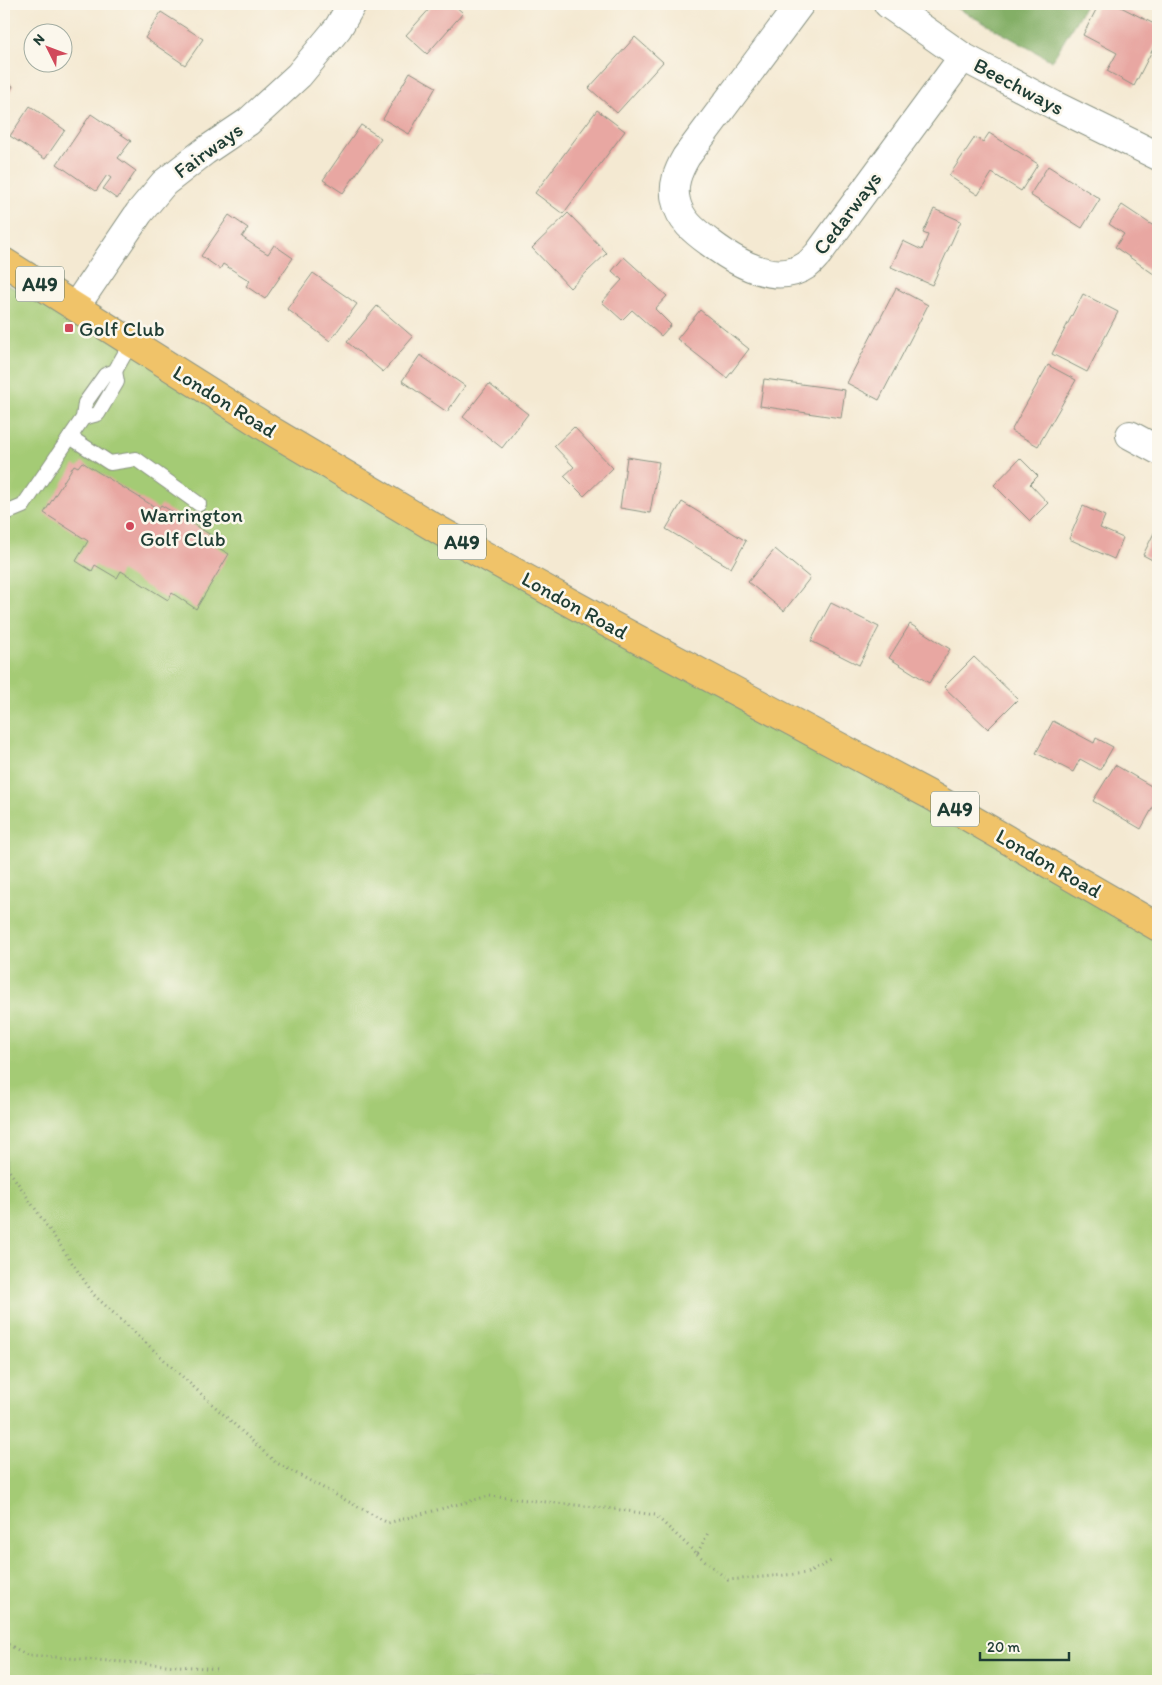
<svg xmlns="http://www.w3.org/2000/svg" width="1162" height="1685" font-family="Itim,sans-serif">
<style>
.green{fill:#a4cb75;stroke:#628454}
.forest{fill:#83af66;stroke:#51764d}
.building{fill:#e8a7a2}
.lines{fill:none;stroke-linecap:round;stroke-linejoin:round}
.lane-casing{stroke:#8a9383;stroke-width:16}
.street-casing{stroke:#8a9383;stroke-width:30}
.highway-casing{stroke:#8a9383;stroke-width:30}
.path{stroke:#8a9383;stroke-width:3;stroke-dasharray:1 4;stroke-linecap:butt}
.lane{stroke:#fff;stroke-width:14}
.street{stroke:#fff;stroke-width:28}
.highway{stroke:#f0c369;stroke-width:28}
.poi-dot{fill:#d1495b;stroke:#fbf7ec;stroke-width:2}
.labels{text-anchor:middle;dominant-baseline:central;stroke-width:5;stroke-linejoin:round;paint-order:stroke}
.shield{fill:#fbf7ec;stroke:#61756b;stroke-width:1}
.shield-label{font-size:20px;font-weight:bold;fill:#1f3d34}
.street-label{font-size:21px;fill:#1f3d34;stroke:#fbf7ec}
.poi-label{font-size:21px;fill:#1f3d34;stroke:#fbf7ec;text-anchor:start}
</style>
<rect width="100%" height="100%" fill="#fbf7ec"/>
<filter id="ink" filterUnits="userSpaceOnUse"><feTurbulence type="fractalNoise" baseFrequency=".02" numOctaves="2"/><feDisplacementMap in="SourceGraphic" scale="10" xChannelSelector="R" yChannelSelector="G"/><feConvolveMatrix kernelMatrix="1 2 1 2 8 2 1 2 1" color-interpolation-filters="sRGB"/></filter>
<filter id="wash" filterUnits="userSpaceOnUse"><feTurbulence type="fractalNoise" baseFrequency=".0096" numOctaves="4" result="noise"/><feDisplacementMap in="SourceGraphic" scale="20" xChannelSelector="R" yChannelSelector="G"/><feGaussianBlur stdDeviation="1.12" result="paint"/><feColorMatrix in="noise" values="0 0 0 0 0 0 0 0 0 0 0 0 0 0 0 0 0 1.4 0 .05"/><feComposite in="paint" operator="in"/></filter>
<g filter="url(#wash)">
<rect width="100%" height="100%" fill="#f4e9d2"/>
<!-- green -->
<polygon class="green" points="4,283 168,367 1158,927 1158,1681 4,1681"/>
<!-- forest -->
<polygon class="forest" points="950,4 1086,4 1052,61"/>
<g id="blocks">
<!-- building -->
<g class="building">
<polygon points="434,4 453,4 463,13 427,54 406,35"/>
<polygon points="1099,4 1115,4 1158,26 1158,39 1134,86 1107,71 1117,53 1083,35"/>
<polygon points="161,12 203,39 185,65 145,38"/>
<polygon points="635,37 663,62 617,113 589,88"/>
<polygon points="410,72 436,87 409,134 383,119"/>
<polygon points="4,80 13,86 4,102"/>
<polygon points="30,106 65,130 45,159 10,136"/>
<polygon points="597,110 625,131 563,214 535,193"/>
<polygon points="91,114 131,141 118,158 136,171 117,199 103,189 111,178 107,175 96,191 57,164"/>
<polygon points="361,125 381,138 343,193 323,180"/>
<polygon points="989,133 1038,164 1021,191 992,173 978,195 949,176 975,137 983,142"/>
<polygon points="1048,166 1100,199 1082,228 1030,195"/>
<polygon points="1122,205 1158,229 1158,277 1115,247 1124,234 1109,224"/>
<polygon points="934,209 961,221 932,285 891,267 903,241 922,250 928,235 923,233"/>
<polygon points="568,213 607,253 570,288 532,248"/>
<polygon points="229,215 248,228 242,237 255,246 268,254 274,245 293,258 265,299 246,286 250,281 223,264 220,269 201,256"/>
<polygon points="624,257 667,296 655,309 671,325 661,336 632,310 622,320 602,302 622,280 612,271"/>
<polygon points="313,273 357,304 330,341 287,309"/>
<polygon points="896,288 928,305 879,400 847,383"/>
<polygon points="1083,294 1118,312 1087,372 1052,354"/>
<polygon points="377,306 413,337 383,372 347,342"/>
<polygon points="700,310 749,349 727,378 677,339"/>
<polygon points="420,355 465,386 447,412 402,381"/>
<polygon points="1048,365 1076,380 1038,446 1011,431"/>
<polygon points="764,379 845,390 841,418 760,406"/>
<polygon points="489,384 528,414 502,448 463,417"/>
<polygon points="574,427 613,468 584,496 564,476 574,467 554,446"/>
<polygon points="627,457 659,462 650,513 620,508"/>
<polygon points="1020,458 1038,476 1030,484 1048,503 1030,521 994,485"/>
<polygon points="82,462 158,509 161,505 216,538 212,544 229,554 196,609 172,593 168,600 121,571 117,578 95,565 92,571 76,561 88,541 44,513 74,465 78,467"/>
<polygon points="682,502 746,541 731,568 666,529"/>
<polygon points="1083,506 1105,516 1100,528 1123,538 1114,559 1069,539"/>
<polygon points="1156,529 1158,530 1158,563 1143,555"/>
<polygon points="775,549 810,578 784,611 748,582"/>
<polygon points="831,603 879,627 859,665 811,641"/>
<polygon points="910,624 950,649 929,683 889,658"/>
<polygon points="974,657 1018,699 988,729 944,687"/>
<polygon points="1053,721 1094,743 1096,738 1113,747 1100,770 1080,759 1073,772 1036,753"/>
<polygon points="1115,765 1158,790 1158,798 1141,829 1093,801"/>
</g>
</g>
</g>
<g filter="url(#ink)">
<use href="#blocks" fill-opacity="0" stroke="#8a9383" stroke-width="1"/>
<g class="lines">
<defs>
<g id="lane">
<polyline points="83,418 98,414 117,382 115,371"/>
<polyline points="70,437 110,463 136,459 199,504"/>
<polyline points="4,512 6,513 23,506 83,418 85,403 105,375 115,371 132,341"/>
</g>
<g id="street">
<path d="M 800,4 L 686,157 C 678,171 672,185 676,201 C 680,220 694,231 709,242 C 735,262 775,287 807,265 C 811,262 815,257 818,254 L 963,57"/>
<polyline points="888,4 963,57 1054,105 1158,156"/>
<polyline points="76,306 139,213 164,183 205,151 248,122 299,75 338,28 352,4"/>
<polyline points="1130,435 1158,450"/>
</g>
<polyline id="highway" points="4,262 272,431 442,532 598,618 930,795 1158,927"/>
</defs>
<!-- lane casing -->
<use href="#lane" class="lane-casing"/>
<!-- street casing -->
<use href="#street" class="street-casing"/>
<!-- highway casing -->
<use href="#highway" class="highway-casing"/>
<!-- path -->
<g class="path">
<polyline points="4,1163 94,1295 275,1462 388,1523 489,1496 614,1509 655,1515 697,1554 709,1531"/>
<polyline points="697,1554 728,1580 808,1573 833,1560"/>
<polyline points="4,1642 27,1655 220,1669"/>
</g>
<!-- lane -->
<use href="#lane" class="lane"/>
<!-- street -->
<use href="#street" class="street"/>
<!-- highway -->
<use href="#highway" class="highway"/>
</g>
</g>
<!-- markers -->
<g class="poi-dot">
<rect x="64" y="323" width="10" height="10" rx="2.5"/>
<circle cx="130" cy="526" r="5"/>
</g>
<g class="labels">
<!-- shield labels -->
<g class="shield">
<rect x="16" y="266.5" width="48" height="35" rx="4"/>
<rect x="438" y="524.5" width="48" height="35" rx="4"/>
<rect x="931" y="791.5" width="48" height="35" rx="4"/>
</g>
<g class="shield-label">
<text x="40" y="284">A49</text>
<text x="462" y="542">A49</text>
<text x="955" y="809">A49</text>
</g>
<!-- street labels -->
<g class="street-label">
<text transform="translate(1019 86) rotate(28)">Beechways</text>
<text transform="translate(208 150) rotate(-36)">Fairways</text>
<text transform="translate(847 213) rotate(-53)">Cedarways</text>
<text transform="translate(225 401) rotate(32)">London Road</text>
<text transform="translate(575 605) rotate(29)">London Road</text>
<text transform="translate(1049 863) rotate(30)">London Road</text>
</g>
<!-- poi labels -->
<g class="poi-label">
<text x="79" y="328">Golf Club</text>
<text x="140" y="514">Warrington<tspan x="140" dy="24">Golf Club</tspan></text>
</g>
</g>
<!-- margin -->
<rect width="1162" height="1685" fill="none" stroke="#fbf7ec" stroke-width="20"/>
<!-- north arrow -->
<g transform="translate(48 48) rotate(312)"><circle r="24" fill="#fbf7ec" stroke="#a3ada2"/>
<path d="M0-4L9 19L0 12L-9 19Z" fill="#d1495b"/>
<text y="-8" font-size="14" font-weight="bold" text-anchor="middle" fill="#1f3d34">N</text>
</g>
<!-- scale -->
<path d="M980 1652v8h89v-8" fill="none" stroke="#1f3d34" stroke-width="2.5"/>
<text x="987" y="1652" font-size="15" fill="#1f3d34" stroke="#fbf7ec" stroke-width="4" paint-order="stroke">20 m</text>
</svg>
